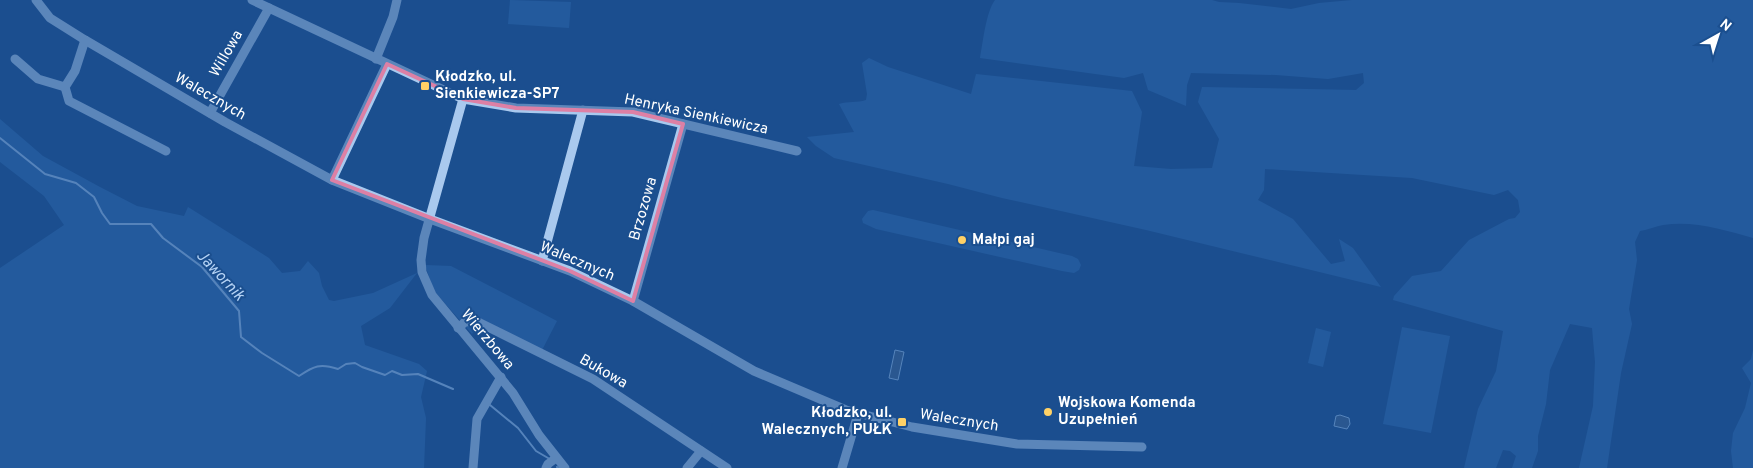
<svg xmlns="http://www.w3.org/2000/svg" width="1753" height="468" font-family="Overpass,sans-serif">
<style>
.green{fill:#2e69ad}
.water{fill:#3c6290;stroke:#9cc4f0}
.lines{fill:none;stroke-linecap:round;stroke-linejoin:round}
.stream{stroke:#9cc4f0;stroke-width:2}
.minor{stroke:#a9c9ee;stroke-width:9}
.marked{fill:none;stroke:#dd80a5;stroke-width:4;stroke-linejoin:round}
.poi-dot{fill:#ffd166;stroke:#1b4f8f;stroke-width:2}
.labels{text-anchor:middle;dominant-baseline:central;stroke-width:4;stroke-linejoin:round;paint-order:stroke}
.street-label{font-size:15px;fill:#fff;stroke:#1b4f8f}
.poi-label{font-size:15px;font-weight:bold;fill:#fff;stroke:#1b4f8f;text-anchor:start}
.water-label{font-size:16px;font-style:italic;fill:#b5d3f5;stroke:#1b4f8f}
</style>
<rect width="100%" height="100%" fill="#1b4f8f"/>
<!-- green -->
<g class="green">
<polygon points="510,0 571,2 569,28 508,24"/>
<path d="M 995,0 L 1212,0 L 1219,2 L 1239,3 L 1291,9 L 1319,3 L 1352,0 L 1753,0 L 1753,238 C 1725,230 1693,220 1663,225 C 1656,226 1648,230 1640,231 L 1635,242 L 1637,260 L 1629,309 L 1632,324 L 1621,373 L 1607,468 L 1579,468 L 1593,406 L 1595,362 L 1592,328 L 1570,324 L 1550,370 L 1546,404 L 1538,436 L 1538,451 L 1532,468 L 1512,468 L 1516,456 L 1510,451 L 1503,450 L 1496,468 L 1464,468 L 1478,409 L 1496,371 L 1503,331 L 1393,300 L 1394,296 L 1412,276 L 1441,271 L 1469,240 L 1509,219 L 1515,218 L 1520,212 L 1518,200 L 1508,190 L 1494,195 L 1412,178 L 1265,169 L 1264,190 L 1258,200 L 1293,219 L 1331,264 L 1345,261 L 1339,239 L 1353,248 L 1381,287 L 1146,230 L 1002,198 L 948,184 L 834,158 L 816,146 L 807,137 L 854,132 L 839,104 C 849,101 857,103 866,100 L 867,94 L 862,63 L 869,58 L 888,67 L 971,94 L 976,74 L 1132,91 L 1142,112 L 1134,166 L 1171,169 L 1212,168 L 1219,139 L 1198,102 L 1202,87 L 1356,90 L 1364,83 L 1363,73 L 1328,79 L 1276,75 L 1191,73 L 1187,85 L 1186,106 L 1148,90 L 1143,73 L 1124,78 L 980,58 C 983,42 986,12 995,0 Z"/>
<polygon points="0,119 43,156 100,187 137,206 184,216 188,207 269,258 282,273 300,271 308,261 319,273 322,286 329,300 334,301 373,293 417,273 390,308 361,326 365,345 419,364 427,371 421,397 426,418 424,468 0,468 0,268 64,225 44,196 0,162"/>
<polygon points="873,210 1072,256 1078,259 1081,265 1079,270 1074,273 1062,271 876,229 863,223 862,219 868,211"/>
<polygon points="425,265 451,266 557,321 539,356 478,326 472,334 434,291"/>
<polygon points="1402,327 1450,336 1431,433 1383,424"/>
<polygon points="1316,328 1331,332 1323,367 1308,363"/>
<polygon points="1753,350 1753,468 1733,468 1731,451 1733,433 1745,408 1751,383 1742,368 1751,359"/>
</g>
<!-- water -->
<g class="water">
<polygon points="895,350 904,352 898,380 889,378"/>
<polygon points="1340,415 1349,418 1350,424 1347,429 1334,426 1336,416"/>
</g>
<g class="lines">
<!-- stream -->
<g class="stream">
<path d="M 0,138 L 45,174 L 76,183 L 94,197 L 102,213 L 110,224 L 151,224 L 163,238 L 202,267 L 239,311 L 241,337 L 262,353 L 299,376 C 314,366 320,363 338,369 L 346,364 L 355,363 L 362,367 L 385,375 L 392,371 L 402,375 L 418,374 L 453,389"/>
<polyline points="490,405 518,428 536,451 548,458"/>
<polyline points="557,467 558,468"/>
</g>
<!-- minor -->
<g class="minor">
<polyline points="36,0 50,18 85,40 225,122 332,180 430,219 570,271 633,301 754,371 846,410 912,427 1017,444 1142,447"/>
<polyline points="252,0 463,99 516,108 633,112 797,151"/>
<polyline points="85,40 75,71 65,87 69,101 166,151"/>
<polyline points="15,59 38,79 65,87"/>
<polyline points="376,59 393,17 397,0"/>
<polyline points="463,99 424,238 421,260 422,272 432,295 513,393 539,435 565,468"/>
<polyline points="210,113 269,8"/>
<polyline points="332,180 387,64"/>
<polyline points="542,261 583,110"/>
<polyline points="633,301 683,124"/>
<polyline points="458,328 465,322 476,321 593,379 727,468"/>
<polyline points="473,468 477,419 501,377"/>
<polyline points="546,468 548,464 556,458"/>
<polyline points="687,468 701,451"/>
<polyline points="842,468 858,414"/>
</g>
</g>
<!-- marked area -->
<path d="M0 0H1753V468H0ZM 387,64 L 463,99 L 516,108 L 633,112 L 683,124 L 633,301 L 570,271 L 332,180 Z" fill="#1b4f8f" fill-opacity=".55" fill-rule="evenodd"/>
<path class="marked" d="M 387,64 L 463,99 L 516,108 L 633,112 L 683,124 L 633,301 L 570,271 L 332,180 Z"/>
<!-- markers -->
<g class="poi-dot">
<rect x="420" y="81" width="10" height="10" rx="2.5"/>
<circle cx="962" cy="240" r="5"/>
<circle cx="1048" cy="412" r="5"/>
<rect x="897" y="417" width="10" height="10" rx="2.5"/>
</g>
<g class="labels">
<!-- street labels -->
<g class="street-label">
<text transform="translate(227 54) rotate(-60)">Willowa</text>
<text transform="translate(210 97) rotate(30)">Walecznych</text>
<text transform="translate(696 115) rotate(12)">Henryka Sienkiewicza</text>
<text transform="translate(644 209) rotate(-74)">Brzozowa</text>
<text transform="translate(577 262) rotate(23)">Walecznych</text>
<text transform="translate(487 340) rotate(50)">Wierzbowa</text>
<text transform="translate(603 372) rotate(30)">Bukowa</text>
<text transform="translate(959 421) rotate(9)">Walecznych</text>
</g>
<!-- poi labels -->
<g class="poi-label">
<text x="435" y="77">Kłodzko, ul.<tspan x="435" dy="17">Sienkiewicza-SP7</tspan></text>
<text x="972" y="240">Małpi gaj</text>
<text x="1058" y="403">Wojskowa Komenda<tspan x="1058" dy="17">Uzupełnień</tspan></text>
<text x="892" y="413" text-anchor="end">Kłodzko, ul.<tspan x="892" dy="17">Walecznych, PUŁK</tspan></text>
</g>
<!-- water labels -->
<g class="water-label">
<text transform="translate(220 276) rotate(47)">Jawornik</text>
</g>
</g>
<!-- north arrow -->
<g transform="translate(1718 35) rotate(39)" stroke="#1b4f8f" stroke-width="4" paint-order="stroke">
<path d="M0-4L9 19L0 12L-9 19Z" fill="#ffffff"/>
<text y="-8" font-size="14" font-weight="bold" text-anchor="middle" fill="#ffffff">N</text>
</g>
</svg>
